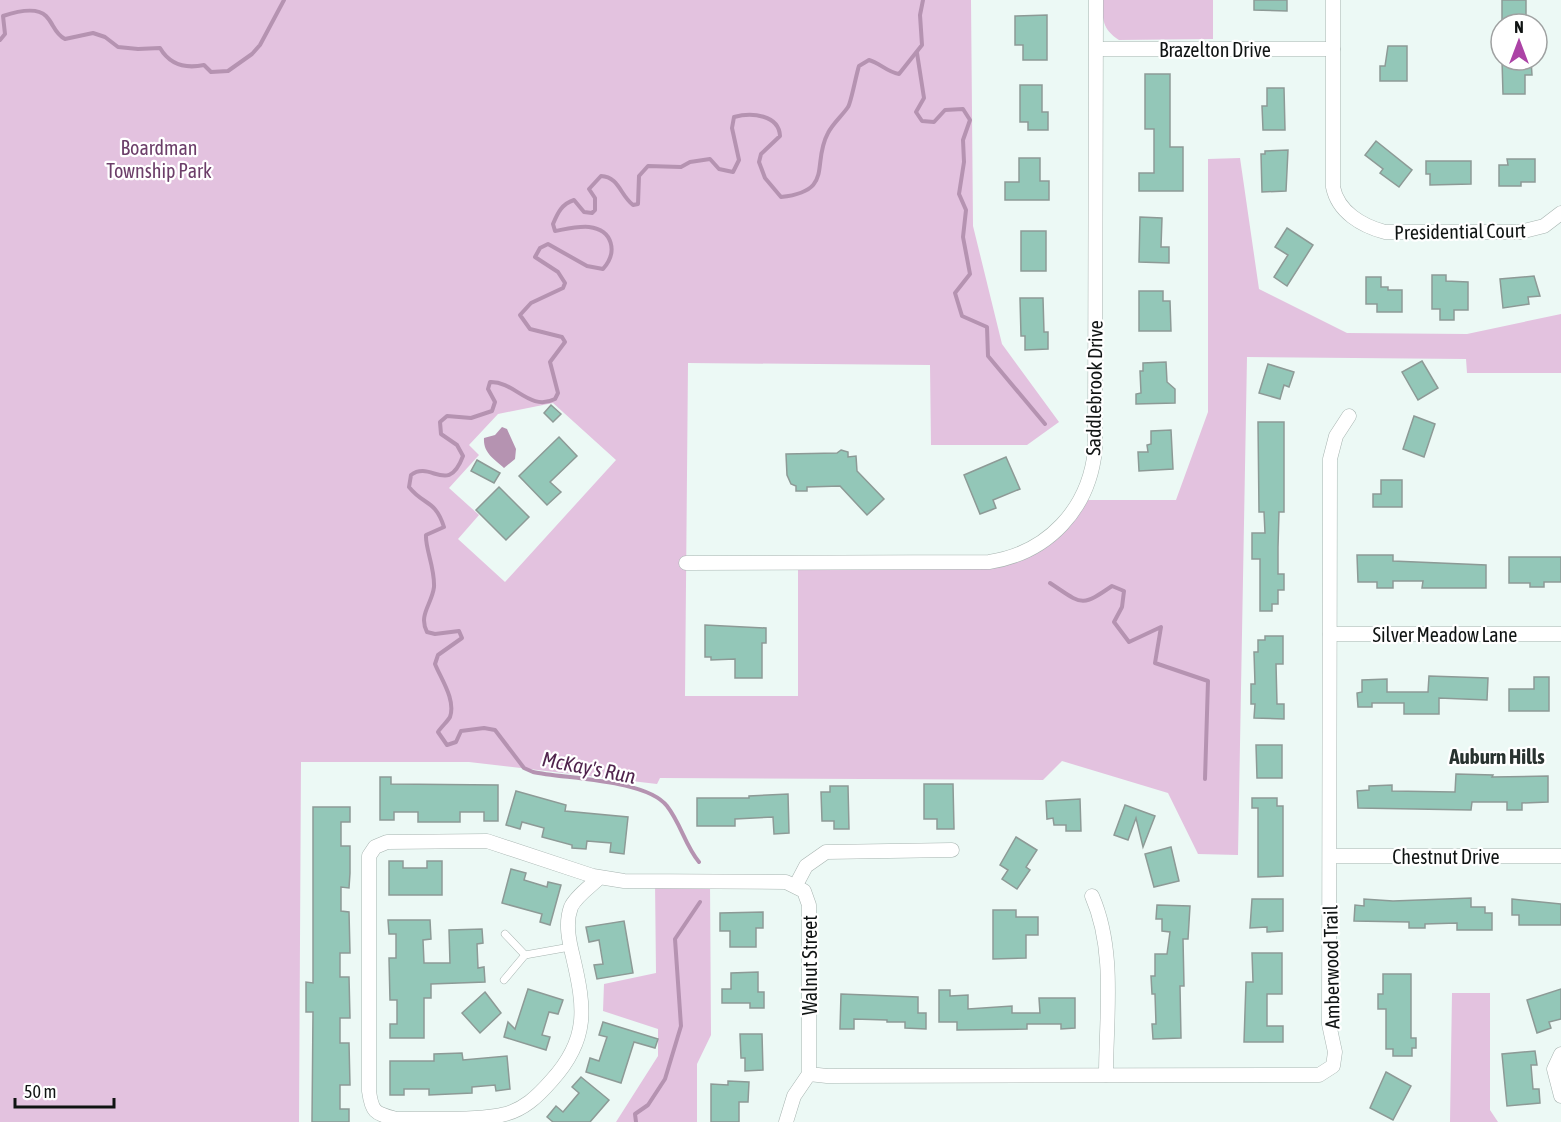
<svg xmlns="http://www.w3.org/2000/svg" width="1561" height="1122" font-family="'Asap Condensed',sans-serif">
<style>
.green{fill:#e3c2df;fill-rule:evenodd}
.water{fill:#b593b1}
.lines{fill:none;stroke-linecap:round;stroke-linejoin:round}
.stream{stroke:#b593b1;stroke-width:4}
.building{fill:#93c7b8;stroke:#8d9a96;stroke-width:1.5}
.service-casing{stroke:#a7b4b0;stroke-width:8}
.minor-casing{stroke:#a7b4b0;stroke-width:15}
.service{stroke:#fff;stroke-width:7}
.minor{stroke:#fff;stroke-width:14}
.labels{text-anchor:middle;dominant-baseline:central;stroke-width:4.5;stroke-linejoin:round;paint-order:stroke}
.street-label{font-size:20px;fill:#101413;stroke:#fff}
.park-label{font-size:20px;fill:#6c3e69;stroke:#fff}
.neighbourhood-label{font-size:21px;font-weight:bold;fill:#28322f;stroke:#fff}
.water-label{font-size:21px;font-style:italic;fill:#50244d;stroke:#fff}
</style>
<rect width="100%" height="100%" fill="#ecf9f5"/>
<!-- green -->
<g class="green">
<path d="M 0,0 L 971,0 L 973,226 L 1002,344 L 1059,422 L 1027,445 L 931,445 L 930,365 L 688,363 L 685,696 L 798,696 L 798,563 L 1017,556 L 1081,500 L 1176,500 L 1208,412 L 1208,159 L 1240,158 L 1259,289 L 1347,333 L 1467,334 L 1561,314 L 1561,373 L 1467,373 L 1466,359 L 1247,357 L 1238,855 L 1198,854 L 1168,793 L 1062,761 L 1043,780 L 660,778 L 657,784 L 469,762 L 301,762 L 299,1122 L 0,1122 ZM 553,403 L 616,460 L 505,582 L 458,539 L 479,515 L 449,488 L 479,455 L 469,445 L 498,414 Z"/>
<path d="M 1103,0 L 1213,0 L 1213,39 L 1119,40 C 1102,29 1102,19 1103,0 Z"/>
<polygon points="655,881 710,882 711,1035 697,1064 697,1122 616,1122 658,1056 658,1029 603,1011 604,984 656,973"/>
<polygon points="1452,993 1490,993 1490,1110 1498,1122 1450,1122"/>
</g>
<!-- water -->
<path class="water" d="M 502,427 L 507,429 L 516,449 L 515,459 L 504,468 C 494,459 483,453 484,438 L 495,435 Z"/>
<g class="lines">
<!-- stream -->
<g class="stream">
<path d="M 0,40 L 5,34 L 3,16 C 15,12 36,6 46,16 C 54,24 54,33 65,39 L 93,33 L 105,37 L 118,47 L 138,49 L 160,48 C 170,65 185,69 204,65 L 211,72 L 228,71 L 252,54 L 260,45 L 284,0"/>
<polyline points="917,53 924,98 916,112 922,121 934,122 945,110 963,109 970,120 963,140 964,162 959,194 966,210 963,237 970,274 955,293 962,316 987,327 988,356 1045,424"/>
<path d="M 1050,583 C 1082,604 1080,608 1112,586 L 1124,591 L 1122,607 L 1114,622 L 1129,642 L 1161,627 L 1155,663 L 1208,681 L 1205,779"/>
<path d="M 699,862 C 685,845 681,824 667,806 C 646,779 565,779 533,772 L 524,768 L 495,730 L 484,728 L 461,731 L 456,742 L 447,745 L 438,732 C 441,727 448,721 450,717 C 456,700 441,679 435,664 L 438,655 L 462,638 L 459,631 L 435,634 L 427,632 C 418,615 432,604 434,587 C 435,568 425,548 426,535 L 444,527 C 435,499 424,506 409,487 L 411,475 C 431,460 448,496 463,456 L 457,445 L 441,434 L 440,422 L 447,416 L 471,418 L 492,411 L 495,402 L 488,389 L 490,382 C 515,381 529,412 555,399 L 558,393 L 550,362 L 565,342 L 562,337 L 530,329 L 520,315 L 531,303 L 563,288 L 565,283 L 558,272 L 535,257 L 540,248 L 548,244 L 587,266 L 603,269 C 618,252 613,230 589,227 C 578,226 566,229 555,231 L 553,224 C 558,212 562,204 574,200 L 584,212 L 592,213 L 595,210 L 595,198 L 589,189 L 601,176 C 619,177 620,195 633,205 L 638,204 L 639,176 L 648,166 L 681,167 L 690,162 L 710,159 L 719,169 L 733,172 L 739,160 L 732,128 L 734,117 C 752,112 779,115 780,136 L 761,154 L 759,162 L 765,178 L 781,197 C 835,191 811,164 828,133 C 833,123 842,116 848,107 C 851,103 856,75 859,66 L 869,60 C 880,63 887,72 899,74 L 922,45 L 920,15 L 923,0"/>
<polyline points="636,1122 635,1114 648,1105 665,1079 681,1026 675,939 700,902"/>
</g>
</g>
<!-- building -->
<g class="building">
<polygon points="1254,0 1287,0 1287,11 1254,10"/>
<rect x="1502" y="0" width="24" height="20"/>
<polygon points="1047,15 1047,60 1023,60 1023,45 1015,45 1015,16"/>
<polygon points="1388,46 1407,46 1407,81 1380,81 1380,66 1385,66"/>
<polygon points="1502,60 1531,60 1532,75 1525,75 1525,94 1503,94"/>
<polygon points="1145,74 1170,74 1170,147 1183,147 1183,191 1139,191 1139,173 1154,173 1154,129 1145,129"/>
<polygon points="1020,85 1042,85 1042,112 1048,112 1048,130 1028,130 1028,122 1020,122"/>
<polygon points="1267,88 1284,88 1285,130 1263,130 1262,106 1267,106"/>
<polygon points="1376,141 1412,170 1399,187 1380,173 1383,169 1365,155"/>
<polygon points="1288,150 1286,191 1262,192 1261,154 1265,154 1265,151"/>
<polygon points="1019,158 1040,158 1040,181 1049,181 1049,200 1005,200 1005,182 1019,182"/>
<polygon points="1507,159 1535,159 1535,182 1521,182 1521,186 1499,186 1499,165 1508,165"/>
<polygon points="1426,161 1471,161 1471,184 1430,185 1430,174 1426,174"/>
<polygon points="1140,217 1162,218 1161,247 1169,247 1169,263 1139,262"/>
<polygon points="1287,228 1313,245 1287,286 1274,277 1288,255 1275,247"/>
<rect x="1021" y="231" width="25" height="40"/>
<polygon points="1432,275 1446,275 1446,281 1468,282 1468,310 1454,310 1454,320 1440,320 1440,309 1432,309"/>
<polygon points="1534,276 1540,296 1528,297 1529,304 1503,308 1500,279"/>
<polygon points="1366,277 1381,277 1381,287 1388,287 1388,290 1402,290 1402,312 1377,312 1377,304 1366,304"/>
<polygon points="1139,291 1163,291 1163,301 1170,301 1171,331 1139,331"/>
<polygon points="1020,298 1043,298 1044,332 1048,332 1048,349 1025,350 1025,336 1021,336"/>
<polygon points="1422,361 1438,388 1418,400 1402,372"/>
<polygon points="1166,362 1167,382 1175,389 1175,403 1136,404 1136,394 1141,393 1140,371 1143,371 1143,363"/>
<polygon points="1268,364 1294,372 1289,387 1284,385 1280,399 1259,393"/>
<polygon points="551,405 561,414 553,422 544,413"/>
<polygon points="1414,416 1435,424 1424,457 1403,449"/>
<polygon points="1258,422 1284,422 1284,512 1279,512 1278,547 1278,574 1284,574 1284,590 1278,590 1278,604 1272,604 1272,611 1260,611 1260,559 1252,559 1252,533 1265,533 1264,512 1259,512"/>
<polygon points="1171,430 1173,469 1139,471 1138,452 1148,452 1147,445 1151,444 1151,431"/>
<polygon points="559,437 577,456 550,482 561,492 547,505 519,476"/>
<polygon points="841,450 848,452 848,457 856,456 857,471 884,499 867,515 840,486 807,487 807,491 796,491 796,486 791,484 787,475 786,454 837,453"/>
<polygon points="1006,457 1020,489 993,500 996,508 980,514 964,475"/>
<polygon points="477,460 500,473 494,483 471,471"/>
<polygon points="1381,480 1402,480 1402,507 1373,507 1373,494 1381,494"/>
<polygon points="499,487 529,517 506,540 476,510"/>
<polygon points="1357,555 1393,555 1393,561 1486,565 1486,588 1422,588 1423,581 1393,581 1393,588 1377,588 1377,582 1358,582"/>
<polygon points="1509,557 1561,557 1561,582 1544,582 1544,587 1530,587 1530,583 1509,583"/>
<polygon points="705,625 766,628 766,643 762,643 762,678 735,678 735,659 711,660 711,657 705,657"/>
<polygon points="1265,636 1283,636 1283,664 1276,664 1277,704 1284,704 1284,719 1254,718 1255,704 1251,704 1251,684 1255,684 1254,652 1258,652 1258,640 1265,640"/>
<polygon points="1429,676 1488,678 1487,700 1439,698 1439,714 1404,714 1404,703 1372,703 1372,707 1358,707 1357,693 1362,692 1362,680 1387,679 1387,692 1428,692"/>
<polygon points="1534,677 1549,677 1549,711 1509,711 1509,689 1534,689"/>
<polygon points="1256,745 1282,745 1282,778 1257,778"/>
<polygon points="1456,774 1493,775 1492,777 1548,776 1548,802 1522,803 1522,810 1507,810 1507,802 1472,802 1471,810 1358,808 1357,791 1369,790 1369,786 1392,785 1392,791 1455,792"/>
<polygon points="380,777 391,777 391,784 498,785 498,821 484,821 484,812 460,812 460,822 418,822 418,812 394,812 394,820 380,820"/>
<polygon points="924,784 953,784 954,829 937,829 937,819 924,819"/>
<polygon points="830,786 848,786 849,829 834,829 834,821 822,821 821,792 830,792"/>
<polygon points="516,791 566,805 565,811 628,817 624,854 610,852 611,843 587,841 586,849 572,848 572,845 542,837 544,828 522,822 520,829 506,825"/>
<polygon points="788,794 789,833 774,834 773,817 735,819 735,826 697,826 697,798 749,798 749,796"/>
<polygon points="1252,798 1277,798 1277,806 1283,806 1283,876 1258,877 1258,808 1252,808"/>
<polygon points="1080,799 1081,831 1066,831 1066,825 1054,825 1053,818 1047,819 1046,801"/>
<polygon points="1125,805 1155,816 1143,847 1136,818 1128,840 1114,835"/>
<polygon points="313,807 350,807 350,822 341,822 341,846 350,846 350,873 349,888 341,887 341,911 349,912 350,953 340,953 340,977 349,977 350,1018 340,1018 340,1043 349,1043 350,1085 340,1085 340,1109 349,1109 349,1122 312,1122 313,1012 306,1012 306,982 313,983"/>
<polygon points="1016,837 1037,850 1026,867 1030,870 1017,889 1002,879 1008,870 1000,865"/>
<polygon points="1171,847 1179,881 1154,887 1145,854"/>
<polygon points="389,861 403,861 403,868 427,868 427,861 442,861 442,895 389,895"/>
<polygon points="511,869 526,873 524,880 547,887 548,882 561,885 550,925 540,922 542,914 502,903"/>
<polygon points="1471,898 1471,907 1485,907 1485,913 1492,913 1492,930 1457,930 1457,923 1425,924 1425,928 1409,928 1409,922 1354,921 1355,905 1364,906 1364,899 1393,901"/>
<polygon points="1252,899 1283,899 1283,931 1267,932 1267,927 1250,928"/>
<polygon points="1512,899 1561,904 1561,925 1519,925 1519,915 1512,915"/>
<polygon points="1157,905 1190,906 1188,939 1183,939 1184,986 1180,986 1181,1038 1153,1039 1152,1024 1156,1024 1155,994 1152,994 1151,976 1155,976 1155,954 1167,954 1170,932 1162,931 1162,919 1156,919"/>
<polygon points="993,910 1016,910 1016,917 1038,917 1038,935 1026,935 1026,958 993,959"/>
<polygon points="763,912 763,928 756,928 756,947 730,947 730,931 720,931 720,913"/>
<polygon points="388,920 430,920 431,939 423,940 424,963 450,963 449,930 482,929 483,943 477,944 478,968 484,967 485,982 431,984 431,998 424,998 424,1038 390,1038 390,1024 397,1024 397,1000 390,1000 389,958 396,958 396,934 389,934"/>
<polygon points="624,921 633,973 597,979 594,965 603,964 599,940 589,942 586,927"/>
<polygon points="1252,953 1282,953 1282,994 1267,994 1267,1026 1283,1026 1283,1042 1244,1042 1246,982 1253,982"/>
<polygon points="758,972 758,992 764,992 764,1008 750,1008 750,1003 722,1003 722,989 731,989 731,973"/>
<polygon points="1383,974 1411,974 1411,1038 1416,1038 1416,1048 1412,1048 1412,1056 1393,1056 1393,1049 1386,1049 1386,1009 1378,1009 1378,994 1383,994"/>
<polygon points="528,989 563,1000 558,1014 549,1012 542,1035 550,1037 546,1050 504,1037 508,1022 515,1029"/>
<polygon points="1561,989 1561,1019 1549,1022 1551,1028 1537,1033 1527,1000"/>
<polygon points="939,990 950,990 950,996 968,995 968,1009 1012,1006 1012,1013 1040,1013 1039,998 1075,998 1075,1028 1061,1029 1061,1024 1027,1024 1027,1029 957,1030 957,1022 939,1022"/>
<polygon points="485,992 501,1013 480,1033 462,1013"/>
<polygon points="841,994 918,997 918,1013 926,1013 926,1029 905,1028 905,1022 887,1022 887,1020 854,1019 854,1029 840,1029"/>
<polygon points="603,1022 658,1039 655,1048 634,1042 621,1083 586,1072 590,1058 599,1061 607,1037 599,1035"/>
<polygon points="740,1034 762,1034 763,1070 745,1071 745,1058 741,1058"/>
<polygon points="1535,1051 1537,1065 1531,1065 1533,1089 1539,1089 1540,1103 1507,1106 1502,1054"/>
<polygon points="462,1053 463,1060 507,1056 510,1089 496,1091 495,1085 472,1087 472,1093 429,1095 429,1089 404,1089 404,1095 390,1095 390,1061 434,1061 434,1054"/>
<polygon points="1386,1072 1411,1086 1393,1120 1370,1108"/>
<polygon points="581,1077 609,1100 590,1122 553,1122 547,1117 556,1106 563,1112 579,1093 572,1087"/>
<polygon points="728,1081 749,1082 748,1102 739,1102 739,1122 711,1122 711,1084 728,1085"/>
</g>
<g class="lines">
<defs>
<g id="service">
<polyline points="505,934 525,955 570,947"/>
<polyline points="504,980 525,955"/>
</g>
<g id="minor">
<path d="M 1333,0 L 1333,187 C 1338,212 1362,226 1385,232 L 1520,232 L 1544,226 L 1561,213"/>
<polyline points="1097,49 1333,49"/>
<path d="M 686,563 L 989,562 C 1048,553 1089,509 1095,450 L 1096,0"/>
<polyline points="1330,634 1561,634"/>
<polyline points="1330,856 1561,856"/>
<path d="M 599,878 C 591,886 576,896 571,907 C 565,923 569,941 573,957 C 585,1008 589,1039 552,1080 C 538,1096 523,1111 501,1115 C 473,1121 425,1118 396,1119 C 375,1113 372,1113 369,1091 L 369,856 L 375,847 L 387,842 L 487,841 L 593,876 L 624,881 L 786,882 L 804,891 L 809,905 L 809,1074 L 794,1096 L 786,1122"/>
<polyline points="796,885 806,866 826,852 952,850"/>
<path d="M 1092,896 C 1116,951 1106,1016 1106,1075"/>
<polyline points="1561,1054 1554,1069 1561,1096"/>
<polyline points="809,1074 827,1076 1319,1075 1333,1066 1335,1052 1329,1024 1330,459 1336,436 1349,416"/>
</g>
</defs>
<!-- service casing -->
<use href="#service" class="service-casing"/>
<!-- minor casing -->
<use href="#minor" class="minor-casing"/>
<!-- service -->
<use href="#service" class="service"/>
<!-- minor -->
<use href="#minor" class="minor"/>
</g>
<g class="labels">
<!-- street labels -->
<g class="street-label">
<text x="1215" y="49">Brazelton Drive</text>
<text transform="translate(1460 231) rotate(-1)">Presidential Court</text>
<text transform="translate(1094 388) rotate(-89)">Saddlebrook Drive</text>
<text x="1445" y="634">Silver Meadow Lane</text>
<text x="1446" y="856">Chestnut Drive</text>
<text transform="translate(809 965) rotate(-90)">Walnut Street</text>
<text transform="translate(1331 967) rotate(-91)">Amberwood Trail</text>
</g>
<!-- park labels -->
<g class="park-label">
<text x="159" y="147">Boardman<tspan x="159" dy="23">Township Park</tspan></text>
</g>
<!-- neighbourhood labels -->
<g class="neighbourhood-label">
<text x="1497" y="756">Auburn Hills</text>
</g>
<!-- water labels -->
<g class="water-label">
<text transform="translate(589 767) rotate(11)">McKay's Run</text>
</g>
</g>
<!-- north arrow -->
<g transform="translate(1519 42)"><circle r="28" fill="#ffffff" stroke="#9fa1a1" stroke-width="1.5"/>
<path d="M0-4.5L10 22L0 15L-10 22Z" fill="#ac43a6"/>
<text y="-9" font-size="16" font-weight="bold" text-anchor="middle" fill="#101413">N</text>
</g>
<!-- scale -->
<path d="M15 1098v9h99v-9" fill="none" stroke="#101413" stroke-width="3"/>
<text x="24" y="1098" font-size="18" fill="#101413" stroke="#ffffff" stroke-width="4.5" paint-order="stroke">50 m</text>
</svg>
